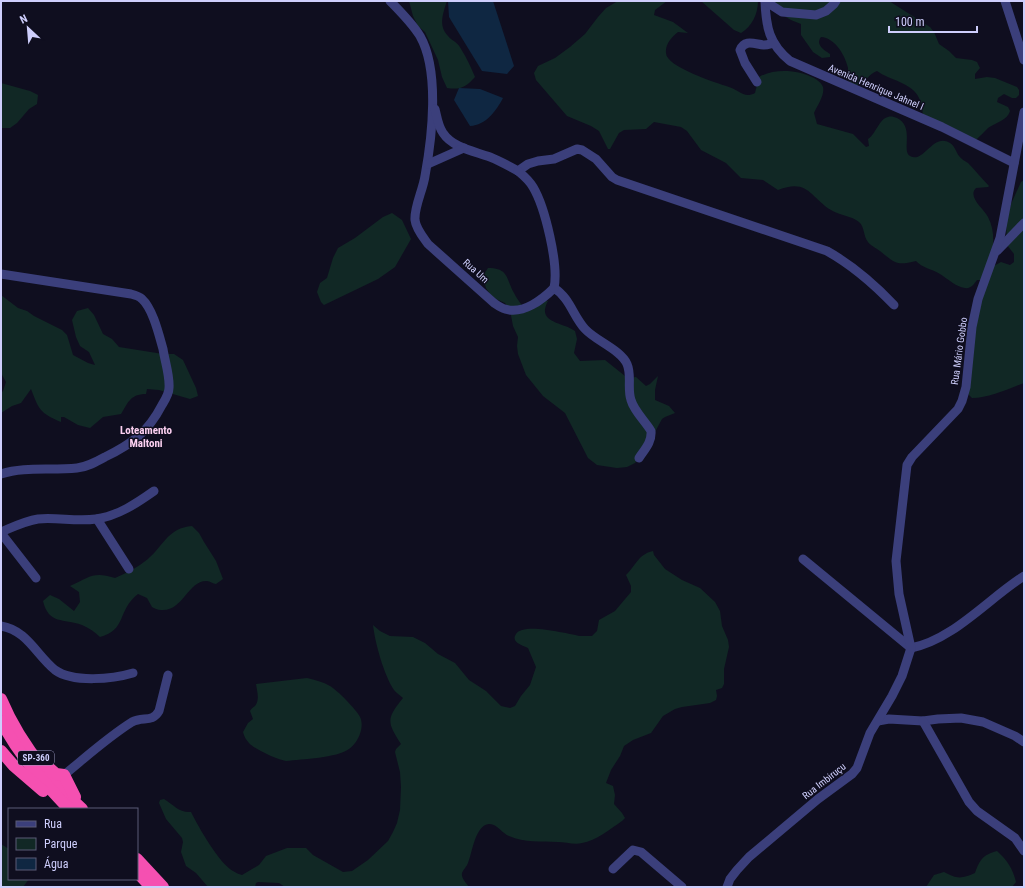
<svg xmlns="http://www.w3.org/2000/svg" width="1025" height="888" font-family="'Roboto Condensed',sans-serif">
<style>
.green{fill:#112825}
.water{fill:#0f2742}
.lines{fill:none;stroke-linecap:round;stroke-linejoin:round}
.minor{stroke:#3b3f7b;stroke-width:9}
.highway{stroke:#f550b1;stroke-width:12}
.labels{text-anchor:middle;dominant-baseline:central;stroke-width:3;stroke-linejoin:round;paint-order:stroke}
.shield{fill:#0f0e1f;stroke:#9594ba;stroke-width:1}
.shield-label{font-size:9px;font-weight:bold;fill:#cecefc}
.street-label{font-size:10px;fill:#cecefc;stroke:#0f0e1f}
.neighbourhood-label{font-size:11px;font-weight:bold;fill:#fcd0f1;stroke:#0f0e1f}
</style>
<rect width="100%" height="100%" fill="#0f0e1f"/>
<!-- green -->
<g class="green">
<path d="M 409,1 L 447,1 C 443,13 438,26 448,36 C 452,41 458,42 461,49 C 467,58 471,68 475,77 C 466,87 461,90 447,88 L 442,77 L 438,60 L 425,32 L 418,26 L 413,16 Z"/>
<path d="M 618,1 L 667,1 L 655,10 L 654,15 L 673,22 L 688,33 L 678,32 C 672,37 665,44 666,53 C 666,67 717,83 729,87 C 739,90 744,99 755,93 L 759,77 C 775,68 798,70 814,78 C 817,80 821,82 823,87 C 825,95 817,106 814,113 L 817,124 L 853,134 L 866,147 L 869,146 L 868,139 C 876,134 879,119 888,117 C 891,116 894,117 897,118 C 915,127 901,151 910,156 C 924,164 933,132 950,143 C 955,146 956,152 959,156 C 961,159 965,161 968,163 C 976,171 982,179 989,186 L 988,187 L 976,188 C 967,197 984,209 988,217 C 996,232 993,248 991,264 L 992,267 L 1001,262 L 1010,265 L 1014,262 L 1014,254 L 1007,245 L 1006,223 L 1011,204 L 1021,182 L 1024,180 L 1024,383 C 1008,389 989,398 972,398 L 967,393 L 982,283 L 980,280 L 977,280 C 974,284 971,289 965,288 C 956,287 948,279 940,274 C 932,269 922,268 916,261 C 896,266 895,263 880,251 C 876,248 870,245 868,242 C 863,236 865,227 859,222 C 852,216 839,215 831,210 C 810,197 808,178 778,190 L 763,180 L 741,178 L 726,163 L 701,150 L 687,131 L 681,127 L 654,122 L 646,129 L 624,130 L 619,133 L 610,149 L 608,149 L 599,131 L 591,126 L 567,116 L 536,80 L 534,73 L 538,66 L 555,58 L 570,47 L 585,34 L 598,17 L 606,8 Z"/>
<path d="M 701,1 L 758,1 C 758,14 752,26 741,33 L 734,30 Z"/>
<path d="M 771,1 L 889,1 L 930,27 L 934,32 L 939,44 L 949,51 L 956,58 L 972,60 L 977,62 L 980,68 L 975,74 L 975,79 L 987,77 L 995,78 L 1017,87 L 1019,90 L 1019,95 L 1016,98 L 1012,98 L 1004,94 L 998,98 L 997,102 L 1008,107 L 1010,111 C 1008,120 995,123 988,128 C 984,132 980,136 977,139 L 968,139 L 923,114 C 922,109 921,102 919,98 C 913,83 889,80 877,71 C 869,73 865,84 857,85 C 854,85 850,83 849,81 C 847,77 848,72 848,68 C 845,55 835,38 821,37 C 815,45 824,50 830,54 L 830,57 L 822,58 L 813,52 L 801,35 L 801,24 C 787,19 779,14 771,1 Z"/>
<polygon points="1,83 30,91 38,95 37,104 29,109 17,123 10,128 1,128"/>
<polygon points="392,213 402,220 411,239 395,267 378,279 324,305 321,302 317,292 320,283 327,278 333,258 338,248 355,238 383,217"/>
<path d="M 488,268 C 509,268 506,279 514,293 C 516,298 520,302 523,307 L 533,302 L 548,301 C 536,323 562,322 575,331 L 577,339 L 574,353 L 580,361 L 605,360 L 625,376 L 629,378 L 636,377 L 646,386 L 650,384 L 658,376 L 655,390 L 655,400 L 669,406 L 675,413 L 665,417 L 662,419 L 643,454 L 635,463 L 627,467 L 617,468 L 597,465 L 588,458 L 565,413 L 543,396 L 526,375 L 518,354 L 517,346 L 518,337 L 513,326 L 510,310 L 505,303 L 496,299 L 490,294 L 486,288 L 483,278 L 480,276 L 484,274 Z"/>
<path d="M 1,295 L 18,308 L 27,311 L 34,316 L 62,330 L 67,335 L 73,355 L 88,363 L 95,365 L 89,352 L 80,346 L 76,337 L 72,320 L 77,311 L 88,308 L 94,315 L 103,334 L 112,339 L 119,347 L 163,354 L 174,354 L 183,360 L 196,388 L 198,396 L 190,399 L 159,390 L 147,389 L 146,394 C 130,394 128,403 121,414 L 103,417 L 90,428 L 78,425 L 64,417 L 61,417 L 61,422 C 40,413 39,410 31,389 L 21,403 L 12,406 L 1,413 L 1,393 L 3,391 L 6,382 L 1,373 Z"/>
<path d="M 192,526 L 199,533 L 204,542 L 216,561 L 223,579 L 216,584 C 213,584 210,581 207,581 C 188,580 183,612 161,610 C 158,610 154,608 152,607 L 147,598 L 138,594 C 117,610 127,630 100,637 C 95,632 89,628 82,625 C 63,618 49,625 43,601 L 50,595 L 59,599 L 74,611 L 80,602 L 79,592 L 70,586 C 90,577 93,571 115,578 C 127,573 138,567 148,559 C 164,545 168,528 192,526 Z"/>
<path d="M 653,551 L 654,555 L 665,569 L 682,580 L 700,588 L 715,602 L 720,611 L 722,626 L 728,640 L 729,647 L 724,669 L 724,684 L 722,688 L 716,690 L 717,696 L 716,700 L 710,703 L 682,707 L 675,709 L 663,716 L 651,733 L 633,740 L 624,746 L 620,756 L 611,770 L 606,783 L 613,786 L 615,795 L 614,804 L 622,813 L 625,818 L 622,821 C 610,829 596,841 582,843 C 575,845 565,842 558,842 C 541,841 525,843 509,836 C 503,834 496,823 489,824 C 475,825 472,854 468,863 C 467,866 463,870 462,873 C 461,878 466,883 469,887 L 285,887 L 279,883 L 258,882 L 256,883 L 255,887 L 208,887 L 196,873 L 186,866 L 181,852 L 183,842 L 182,838 L 166,819 L 159,803 L 160,800 L 164,799 C 174,805 179,813 191,812 C 199,828 219,863 233,871 C 236,873 239,874 242,875 L 259,865 L 266,856 L 287,848 L 306,848 L 313,855 L 343,872 L 352,871 L 368,860 L 388,841 L 393,832 L 397,823 L 400,810 L 401,787 L 400,772 L 395,752 L 396,749 L 401,744 C 387,722 386,719 403,698 C 400,695 396,693 394,690 C 384,675 375,643 373,625 L 380,631 L 390,636 L 413,637 L 425,643 L 438,654 L 455,663 L 469,680 L 486,691 L 501,706 L 510,708 L 515,706 L 521,696 L 530,685 L 536,667 L 528,648 C 524,646 517,644 515,640 C 514,637 515,636 516,634 C 523,622 568,634 580,636 C 584,636 588,636 592,636 L 597,631 L 599,620 L 615,611 L 631,592 L 631,586 L 626,575 C 635,567 638,554 653,551 Z"/>
<path d="M 307,678 C 315,680 323,682 330,686 C 336,689 357,710 360,717 C 365,727 358,743 349,749 C 337,758 302,759 286,761 C 278,760 254,749 249,743 C 246,740 244,736 243,732 L 248,723 L 253,719 L 250,711 C 251,709 253,707 255,706 C 260,700 257,691 256,684 Z"/>
<polygon points="1,844 9,849 9,879 29,879 23,887 1,887"/>
<path d="M 997,851 C 1007,860 1013,869 1016,882 L 1012,887 L 926,887 L 934,875 L 944,872 C 957,879 961,879 975,873 C 980,859 983,855 997,851 Z"/>
</g>
<!-- water -->
<g class="water">
<polygon points="448,1 493,1 514,66 507,74 482,71 449,17"/>
<path d="M 459,88 L 480,89 L 503,98 C 496,111 486,125 470,126 L 454,100 Z"/>
</g>
<g class="lines">
<!-- minor -->
<g class="minor">
<path d="M 390,1 C 401,12 412,23 420,36 C 440,71 432,138 425,176 C 423,190 414,207 415,220 C 416,229 423,237 428,244 L 494,303 C 497,305 501,308 505,309 C 523,315 543,299 554,288 C 570,298 573,316 585,329 C 596,341 621,350 627,364 C 632,375 627,389 631,400 C 634,411 645,421 651,431 C 652,442 645,449 639,458"/>
<path d="M 765,1 C 766,27 769,44 790,61 L 942,127 L 1014,163"/>
<polyline points="765,1 782,12 816,15 826,11 834,4 836,1"/>
<polyline points="1005,1 1024,60"/>
<path d="M 757,82 L 745,63 L 740,50 C 745,39 754,44 764,45 C 767,45 770,44 774,43"/>
<path d="M 435,109 C 437,117 438,126 443,133 C 453,148 474,151 490,157 C 500,161 509,166 518,171 L 528,164 L 538,161 L 554,159 L 577,149 L 582,150 L 596,159 L 612,177 L 617,180 L 827,251 C 852,265 874,284 894,305"/>
<polyline points="428,164 464,148"/>
<path d="M 518,171 C 524,176 529,180 533,187 C 545,207 559,265 554,288"/>
<polyline points="997,251 1024,223"/>
<path d="M 1,274 L 131,294 C 135,295 139,296 142,299 C 153,309 159,335 163,349 C 165,362 170,376 169,388 C 169,394 165,400 162,405 C 148,432 132,444 105,457 C 96,462 87,467 77,468 C 51,471 25,466 1,474"/>
<polyline points="97,519 129,569"/>
<path d="M 1,532 C 13,527 25,521 38,519 C 57,517 77,522 96,519 C 118,516 137,503 154,491"/>
<polyline points="1,533 36,578"/>
<path d="M 803,559 L 911,648 C 953,640 989,598 1024,576"/>
<path d="M 1,626 C 27,630 37,656 55,670 C 73,683 113,679 133,673"/>
<polyline points="878,721 889,719 923,721 938,719 961,718 983,722 1015,736 1024,742"/>
<polyline points="923,721 969,802 977,811 1015,838 1024,851"/>
<path d="M 64,775 C 86,757 108,737 132,722 C 143,716 152,723 159,711 L 168,675"/>
<polyline points="613,869 633,850 641,852 682,887"/>
<polyline points="727,887 730,879 737,870 749,857 818,799 852,774 857,768 870,733 892,696 902,676 911,648 899,594 896,561 907,465 912,457 958,409 962,401 966,387 972,327 978,299 1000,238 1024,112"/>
</g>
<!-- highway -->
<g class="highway">
<path d="M 1,699 C 19,742 48,778 82,809"/>
<path d="M 1,721 C 19,755 43,782 69,809"/>
<polyline points="1,751 14,766 43,791"/>
<polyline points="48,767 56,774 64,775 75,797"/>
<polyline points="137,859 163,887"/>
<polyline points="137,872 151,887"/>
</g>
</g>
<g class="labels">
<!-- shield labels -->
<rect class="shield" x="18" y="751" width="36" height="14" rx="3"/>
<g class="shield-label">
<text x="36" y="758">SP-360</text>
</g>
<!-- street labels -->
<g class="street-label">
<text transform="translate(876 87) rotate(23)">Avenida Henrique Jahnel I</text>
<text transform="translate(476 271) rotate(42)">Rua Um</text>
<text transform="translate(959 351) rotate(-82)">Rua Mário Gobbo</text>
<text transform="translate(824 781) rotate(-38)">Rua Imbiruçu</text>
</g>
<!-- neighbourhood labels -->
<g class="neighbourhood-label">
<text x="146" y="430">Loteamento<tspan x="146" dy="13">Maltoni</tspan></text>
</g>
</g>
<!-- border -->
<rect width="1025" height="888" fill="none" stroke="#cecefc" stroke-width="4"/>
<!-- legend -->
<rect x="8" y="808" width="130" height="72" fill="#0f0e1f" stroke="#5b5b77"/>
<rect x="16" y="821" width="20" height="6" fill="#3b3f7b" stroke="#5b5b77"/>
<text x="44" y="828" font-size="12" fill="#cecefc">Rua</text>
<rect x="16" y="838" width="20" height="12" fill="#112825" stroke="#5b5b77"/>
<text x="44" y="848" font-size="12" fill="#cecefc">Parque</text>
<rect x="16" y="858" width="20" height="12" fill="#0f2742" stroke="#5b5b77"/>
<text x="44" y="868" font-size="12" fill="#cecefc">Água</text>
<!-- north arrow -->
<g transform="translate(28 28) rotate(334)" stroke="#0f0e1f" stroke-width="3" paint-order="stroke">
<path d="M0-3L7 15L0 10L-7 15Z" fill="#cecefc"/>
<text y="-6" font-size="11" font-weight="bold" text-anchor="middle" fill="#cecefc">N</text>
</g>
<!-- scale -->
<path d="M889 26v6h88v-6" fill="none" stroke="#cecefc" stroke-width="2"/>
<text x="895" y="26" font-size="12" fill="#cecefc" stroke="#0f0e1f" stroke-width="3" paint-order="stroke">100 m</text>
</svg>
